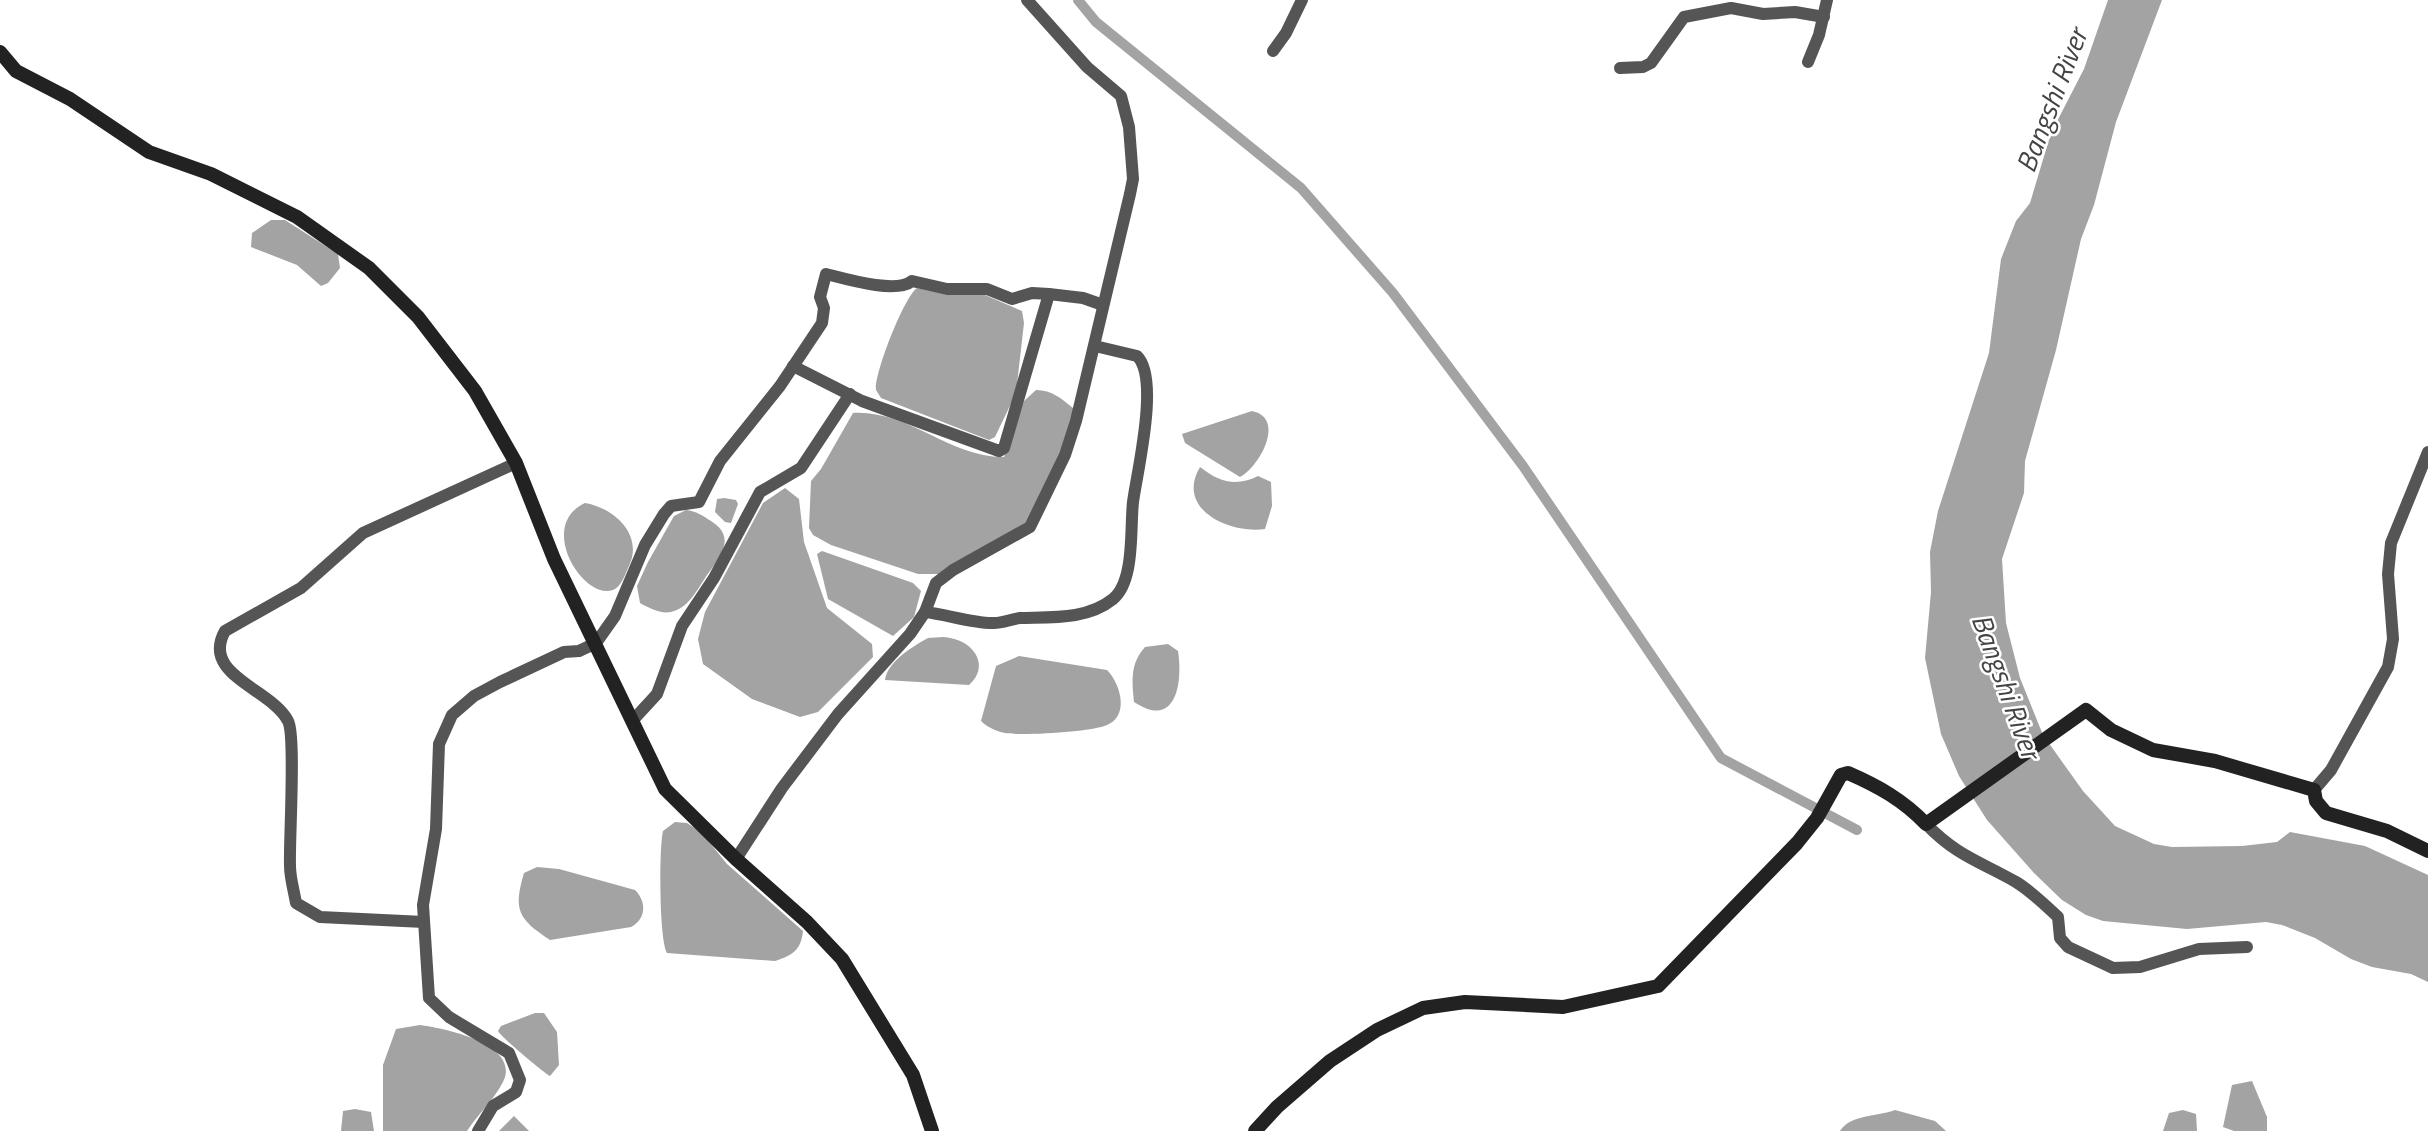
<svg xmlns="http://www.w3.org/2000/svg" width="2428" height="1131" font-family="'Titillium Web',sans-serif">
<style>
.water{fill:#a3a3a3}
.lines{fill:none;stroke-linecap:round;stroke-linejoin:round}
.canal{stroke:#a3a3a3;stroke-width:10}
.street{stroke:#555;stroke-width:12}
.secondary{stroke:#222;stroke-width:14}
.labels{text-anchor:middle;dominant-baseline:central;stroke-width:5;stroke-linejoin:round;paint-order:stroke}
.water-label{font-size:28px;font-style:italic;fill:#444;stroke:#fff}
</style>
<rect width="100%" height="100%" fill="#fff"/>
<!-- water -->
<g class="water">
<polygon points="2108,0 2162,0 2116,122 2094,205 2081,239 2056,350 2025,461 2024,493 2002,559 2006,623 2020,678 2043,735 2083,791 2115,826 2154,844 2172,847 2242,846 2277,842 2290,832 2365,846 2428,875 2428,982 2411,974 2372,967 2351,959 2315,938 2282,925 2266,922 2187,929 2103,921 2086,915 2062,900 2034,873 1987,820 1959,776 1941,734 1925,658 1931,592 1930,552 1938,511 1989,353 2001,259 2016,221 2030,203 2051,133 2084,69"/>
<polygon points="271,220 285,220 338,254 340,268 328,283 321,286 297,265 251,247 252,233"/>
<path d="M 917,288 L 948,295 L 985,295 L 1022,311 L 1024,323 L 1016,393 L 995,437 L 989,440 L 881,398 L 876,390 C 874,374 904,297 917,288 Z"/>
<path d="M 1036,390 C 1052,390 1062,399 1073,408 L 1074,427 L 1026,525 L 939,574 L 918,574 L 831,545 L 813,535 L 809,528 L 811,481 L 821,469 L 853,413 C 909,410 950,458 1004,457 L 1024,401 Z"/>
<path d="M 1252,411 C 1286,418 1260,466 1240,477 L 1185,443 L 1182,434 Z"/>
<path d="M 1200,467 C 1219,482 1236,487 1258,476 L 1271,482 L 1272,506 L 1265,529 C 1229,534 1175,509 1200,467 Z"/>
<polygon points="785,488 799,499 804,542 827,608 872,644 873,657 818,712 800,717 752,699 703,664 698,639 705,612 763,503"/>
<polygon points="724,498 736,500 738,504 731,523 725,522 715,512 717,499"/>
<path d="M 585,503 C 615,508 645,536 628,568 C 625,575 621,587 613,590 C 584,601 536,526 585,503 Z"/>
<path d="M 686,510 C 696,511 703,516 711,521 C 738,538 719,558 705,578 C 696,592 688,608 671,612 C 660,614 649,608 640,603 L 637,586 L 648,562 L 674,516 Z"/>
<polygon points="822,551 913,583 921,591 914,617 893,636 828,599 817,554"/>
<path d="M 928,638 C 935,638 943,636 950,638 C 975,642 990,667 969,685 L 885,680 C 888,661 912,647 928,638 Z"/>
<path d="M 1168,644 L 1178,651 C 1183,683 1176,730 1134,702 C 1132,680 1130,664 1145,647 Z"/>
<path d="M 1019,656 L 1107,670 C 1120,683 1130,715 1107,725 C 1092,732 1021,736 1005,733 C 996,731 987,727 981,721 L 996,666 Z"/>
<path d="M 675,822 L 687,823 L 701,832 L 727,864 L 803,931 C 801,950 793,955 775,961 L 667,953 C 659,940 659,848 663,831 Z"/>
<path d="M 537,867 L 559,869 L 635,890 C 647,902 646,919 631,927 L 550,940 C 518,919 513,910 524,873 Z"/>
<path d="M 535,1013 L 544,1013 L 557,1032 L 559,1065 L 550,1076 C 544,1073 500,1036 498,1031 L 501,1026 Z"/>
<path d="M 420,1025 C 443,1028 522,1044 503,1082 C 494,1100 478,1114 467,1131 L 383,1131 L 383,1065 L 396,1029 Z"/>
<polygon points="2252,1081 2267,1117 2267,1131 2234,1131 2223,1127 2232,1085"/>
<polygon points="355,1109 371,1112 374,1131 341,1131 343,1111"/>
<path d="M 1895,1110 L 1935,1121 L 1946,1131 L 1840,1131 C 1851,1114 1877,1117 1895,1110 Z"/>
<polygon points="2183,1110 2196,1114 2197,1131 2163,1131 2169,1113"/>
<polygon points="514,1116 529,1131 499,1131"/>
</g>
<g class="lines">
<!-- canal -->
<polyline class="canal" points="1078,0 1096,22 1301,188 1393,293 1523,466 1721,758 1857,830"/>
<!-- street -->
<g class="street">
<polyline points="1273,51 1286,33 1302,0"/>
<polyline points="1808,62 1819,35 1827,0"/>
<polyline points="1620,68 1643,67 1651,63 1684,17 1731,8 1763,14 1795,12 1824,17"/>
<polyline points="793,366 862,401 999,451 1004,448 1049,294"/>
<path d="M 925,612 C 945,614 975,624 994,623 C 1003,623 1011,619 1020,618 C 1051,617 1087,620 1113,599 C 1135,581 1130,529 1133,502 C 1137,472 1160,378 1137,356 L 1095,346"/>
<polyline points="634,719 657,694 682,626 714,578 760,492 801,468 850,394"/>
<polyline points="2314,790 2331,770 2388,667 2393,639 2388,574 2391,543 2428,452"/>
<path d="M 1926,824 C 1957,856 1979,861 2016,882 C 2031,891 2045,905 2058,917 L 2060,938 L 2068,947 L 2113,968 L 2140,967 L 2199,949 L 2247,947"/>
<polyline points="736,859 782,788 838,714 910,634 925,612 936,583 953,570 1030,527 1065,455 1076,421 1130,194 1133,179 1129,127 1121,96 1087,67 1027,0"/>
<path d="M 424,922 L 320,917 L 296,903 C 294,891 290,878 290,866 C 289,841 296,735 288,721 C 272,689 200,675 225,631 L 301,588 L 363,533 L 516,463"/>
<path d="M 478,1131 L 493,1106 L 516,1092 L 520,1080 L 509,1053 L 449,1017 L 429,998 L 423,905 L 436,829 L 439,744 L 452,715 L 474,696 L 500,682 L 564,652 L 579,651 L 596,643 L 615,616 L 645,545 L 664,514 L 671,506 L 699,502 L 720,461 L 780,386 L 822,323 L 824,308 L 820,297 L 826,274 C 846,279 896,294 912,281 L 947,289 L 987,289 L 1012,299 L 1032,293 L 1049,294 L 1083,298 L 1103,305"/>
</g>
<!-- secondary -->
<g class="secondary">
<polyline points="0,52 16,71 70,99 149,152 211,174 297,217 369,268 418,317 475,391 516,463 554,559 665,789 736,859 807,922 842,959 913,1075 932,1131"/>
<path d="M 1255,1131 L 1277,1107 L 1330,1061 L 1377,1030 L 1423,1008 L 1465,1002 L 1563,1007 L 1658,986 L 1797,843 L 1817,818 L 1841,775 L 1848,773 C 1878,786 1903,800 1926,824 L 2086,710 L 2111,730 L 2153,750 L 2215,761 L 2314,790 L 2316,801 L 2326,813 L 2387,831 L 2428,851"/>
</g>
</g>
<g class="labels">
<!-- water labels -->
<g class="water-label">
<text transform="translate(2051 100) rotate(-69)">Bangshi River</text>
<text transform="translate(2007 686) rotate(70)">Bangshi River</text>
</g>
</g>
</svg>
